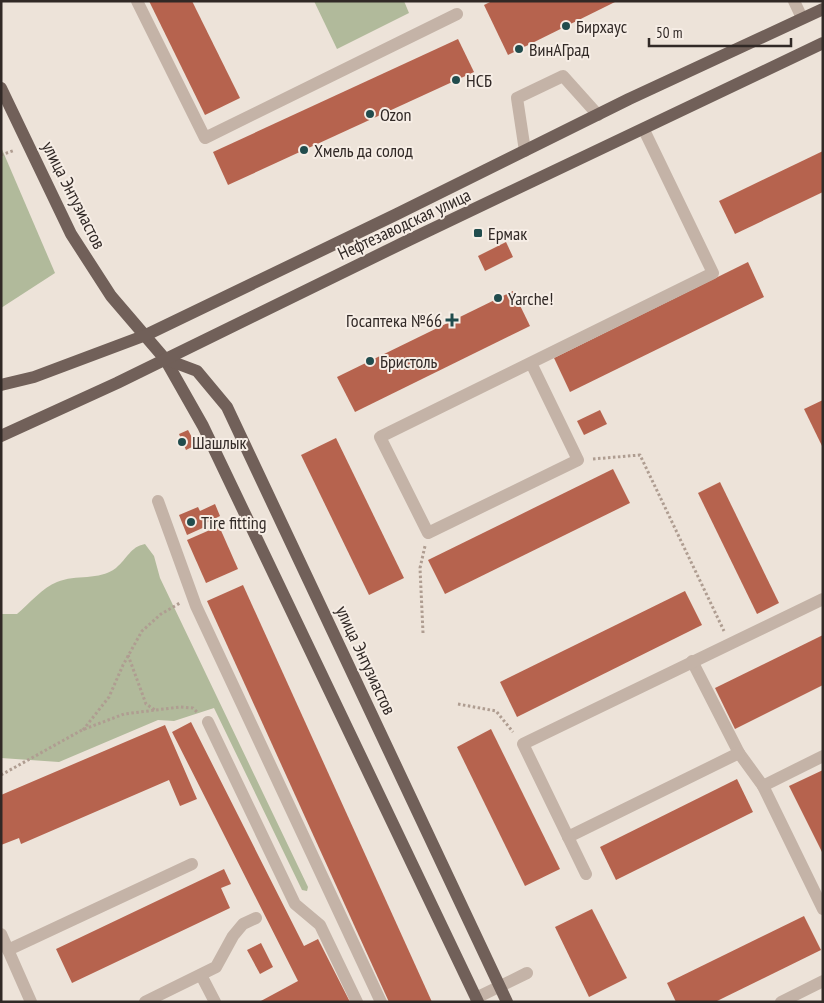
<svg xmlns="http://www.w3.org/2000/svg" width="824" height="1003" font-family="'PT Sans Narrow',sans-serif">
<style>
.green{fill:#b1ba9b}
.building{fill:#b6634e}
.lines{fill:none;stroke-linecap:round;stroke-linejoin:round}
.path{stroke:#af9d91;stroke-width:3;stroke-dasharray:2.5 2.5;stroke-linecap:butt}
.minor{stroke:#c4b3a7;stroke-width:12}
.major{stroke:#716059;stroke-width:12}
.poi-dot{fill:#214c4d;stroke:#f6ede5;stroke-width:2}
.labels{text-anchor:middle;dominant-baseline:central;stroke-width:4;stroke-linejoin:round;paint-order:stroke}
.poi-label{font-size:18px;fill:#312926;stroke:#f6ede5;text-anchor:start}
.street-label{font-size:18px;fill:#312926;stroke:#f6ede5}
</style>
<rect width="100%" height="100%" fill="#ede3d9"/>
<!-- green -->
<g class="green">
<polygon points="314,1 404,1 409,13 337,49"/>
<polygon points="1,147 55,273 1,308"/>
<path d="M 145,544 L 154,556 L 160,578 L 308,887 L 307,891 L 302,890 L 214,708 L 174,721 L 158,720 L 59,762 L 1,758 L 1,614 L 17,614 C 29,604 43,587 57,582 C 76,574 99,581 116,568 C 128,558 130,547 145,544 Z"/>
</g>
<!-- building -->
<g class="building">
<polygon points="149,1 192,1 240,98 205,115"/>
<polygon points="492,1 617,1 508,55 484,5"/>
<polygon points="458,39 474,72 228,185 213,152"/>
<polygon points="823,151 823,192 735,234 719,201"/>
<polygon points="506,242 513,257 485,271 478,256"/>
<polygon points="748,262 764,297 570,392 554,358"/>
<polygon points="513,291 530,326 355,412 337,377"/>
<polygon points="823,400 823,448 804,409"/>
<polygon points="600,410 607,424 584,435 577,421"/>
<polygon points="188,430 196,445 186,450 179,434"/>
<polygon points="336,438 404,578 369,595 301,455"/>
<polygon points="613,469 630,503 445,594 428,560"/>
<polygon points="720,482 779,603 757,614 698,493"/>
<polygon points="215,504 220,516 206,523 207,526 187,535 179,515 198,507 200,511"/>
<polygon points="219,526 238,569 206,583 187,540"/>
<polygon points="243,585 311,735 432,1002 389,1002 207,601"/>
<polygon points="685,591 702,625 517,717 500,682"/>
<polygon points="823,635 823,685 735,729 715,688"/>
<polygon points="191,722 304,946 318,939 350,1002 259,1002 298,981 172,732"/>
<polygon points="165,725 197,799 180,806 169,780 21,844 19,838 1,845 1,795"/>
<polygon points="491,729 560,869 525,886 457,747"/>
<polygon points="823,770 823,854 789,786"/>
<polygon points="737,779 753,812 616,880 600,847"/>
<polygon points="224,869 231,884 221,888 230,908 72,983 56,949"/>
<polygon points="592,909 627,978 589,997 555,927"/>
<polygon points="804,916 821,950 715,1002 676,1002 667,983"/>
<polygon points="261,943 273,967 260,974 247,950"/>
</g>
<g class="lines">
<!-- path -->
<g class="path">
<polyline points="1,155 15,150"/>
<polyline points="593,459 640,455 724,631"/>
<polyline points="423,633 420,568 425,546"/>
<polyline points="128,655 146,704 155,710"/>
<polyline points="458,704 496,711 513,732"/>
<polyline points="83,730 109,697 123,665 142,631 161,614 180,603"/>
<polyline points="1,775 82,730 124,714 180,707 193,708 198,713"/>
</g>
<!-- minor -->
<g class="minor">
<polyline points="137,1 205,138 457,14"/>
<polyline points="794,1 802,18"/>
<polyline points="525,151 517,98 563,76 598,115"/>
<polyline points="531,363 578,460 428,533 380,437 713,273 644,130"/>
<polyline points="158,501 196,606 381,1002"/>
<polyline points="692,661 739,753 763,786 823,909"/>
<polyline points="208,722 295,904 320,925 357,1002"/>
<polyline points="763,786 823,756"/>
<polyline points="568,837 739,753"/>
<polyline points="586,874 523,744 823,599"/>
<polyline points="1,934 31,1002"/>
<polyline points="8,950 192,864"/>
<polyline points="201,975 215,1002"/>
<polyline points="476,998 527,973"/>
<polyline points="145,1002 216,967 233,936 243,924 256,918"/>
<polyline points="781,1002 823,981"/>
</g>
<!-- major -->
<g class="major">
<polyline points="1,88 71,234 111,296 165,359 203,426 478,1002"/>
<polyline points="165,359 197,371 227,407 507,1002"/>
<polyline points="1,385 34,377 146,335 397,214 629,99 823,9"/>
<polyline points="1,436 117,383 409,240 823,43"/>
</g>
</g>
<!-- markers -->
<g class="poi-dot">
<circle cx="566" cy="26" r="5"/>
<circle cx="519" cy="49" r="5"/>
<circle cx="456" cy="80" r="5"/>
<circle cx="370" cy="114" r="5"/>
<circle cx="304" cy="150" r="5"/>
<rect x="473" y="228" width="10" height="10" rx="2.5"/>
<circle cx="498" cy="298" r="5"/>
<path d="M449.5 312.5h5v5h5v5h-5v5h-5v-5h-5v-5h5z"/>
<circle cx="370" cy="361" r="5"/>
<circle cx="182" cy="442" r="5"/>
<circle cx="191" cy="522" r="5"/>
</g>
<g class="labels">
<!-- poi labels -->
<g class="poi-label">
<text x="576" y="26">Бирхаус</text>
<text x="529" y="49">ВинАГрад</text>
<text x="466" y="80">НСБ</text>
<text x="380" y="114">Ozon</text>
<text x="314" y="150">Хмель да солод</text>
<text x="488" y="233">Ермак</text>
<text x="508" y="298">Yarche!</text>
<text x="442" y="320" text-anchor="end">Госаптека №66</text>
<text x="380" y="361">Бристоль</text>
<text x="192" y="442">Шашлык</text>
<text x="201" y="522">Tire fitting</text>
</g>
<!-- street labels -->
<g class="street-label">
<text transform="translate(74 195) rotate(63)">улица Энтузиастов</text>
<text transform="translate(404 224) rotate(-25)">Нефтезаводская улица</text>
<text transform="translate(366 660) rotate(65)">улица Энтузиастов</text>
</g>
</g>
<!-- border -->
<rect width="824" height="1003" fill="none" stroke="#312926" stroke-width="5"/>
<!-- scale -->
<path d="M649 38v8h142v-8" fill="none" stroke="#312926" stroke-width="2.5"/>
<text x="656" y="38" font-size="15" fill="#312926" stroke="#f6ede5" stroke-width="4" paint-order="stroke">50 m</text>
</svg>
